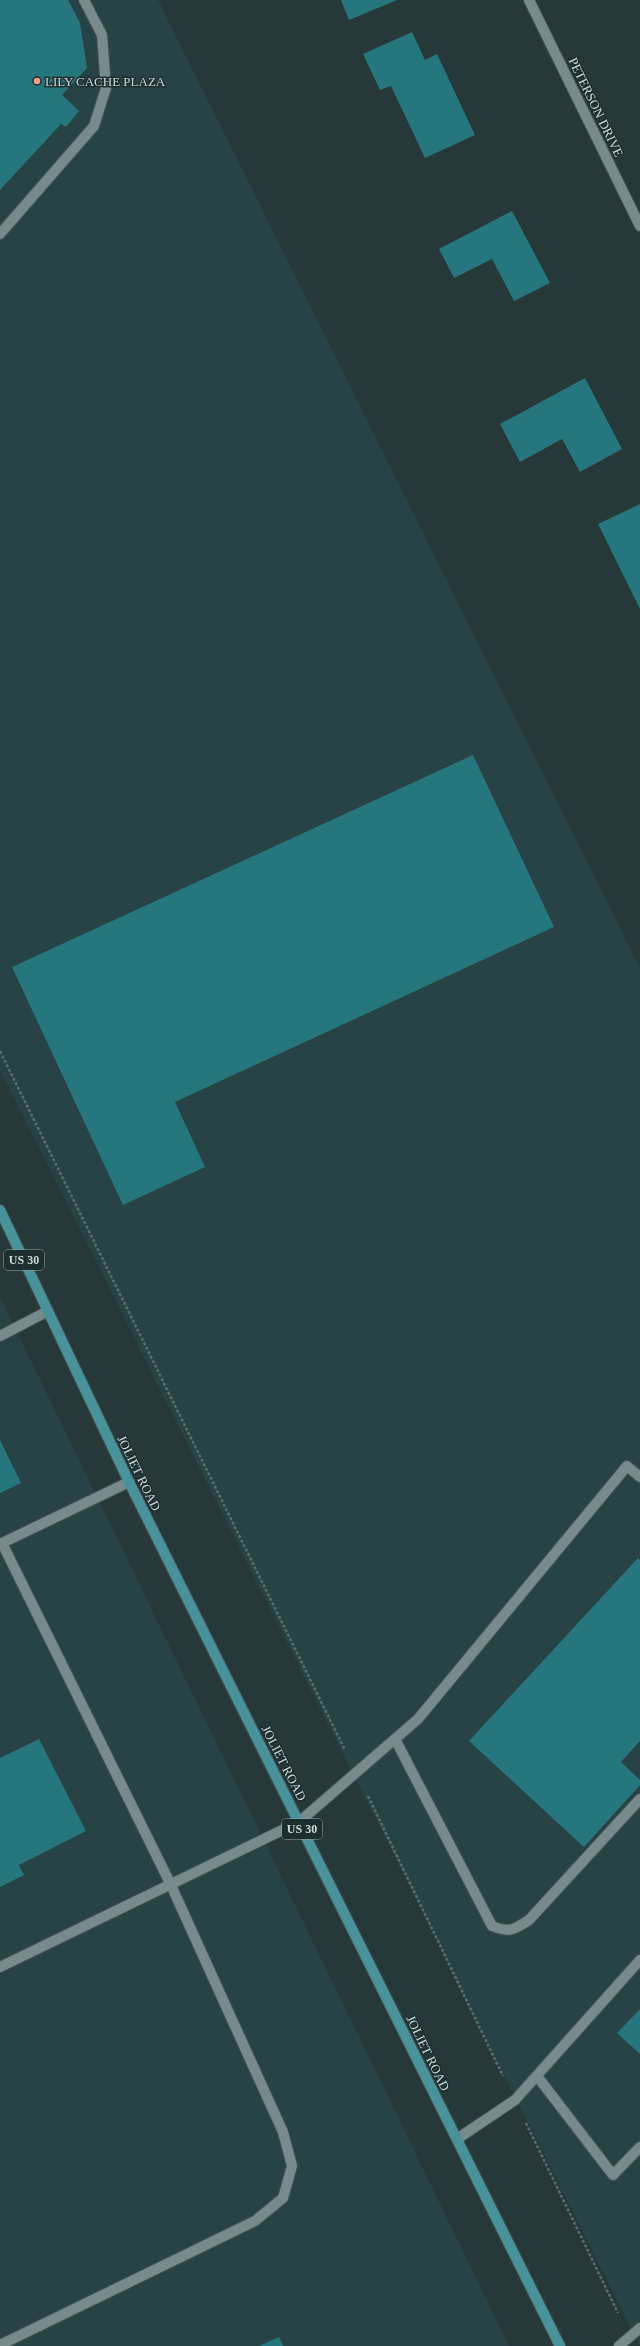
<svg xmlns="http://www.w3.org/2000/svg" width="640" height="2346" font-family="'Times New Roman',serif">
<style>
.built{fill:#284345}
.building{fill:#26777d}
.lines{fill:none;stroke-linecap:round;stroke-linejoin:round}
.lane-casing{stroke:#445354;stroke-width:12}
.street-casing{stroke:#445354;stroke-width:12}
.primary-casing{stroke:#445354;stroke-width:12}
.path{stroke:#5d6c6d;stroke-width:2.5;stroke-dasharray:3 2;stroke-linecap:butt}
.lane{stroke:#778a8c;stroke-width:10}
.street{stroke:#778a8c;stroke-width:10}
.primary{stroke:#479399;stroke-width:10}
.poi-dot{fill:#f49e87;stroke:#1d2e2f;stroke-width:1.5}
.labels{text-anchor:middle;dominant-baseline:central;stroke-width:3;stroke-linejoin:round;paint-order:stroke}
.shield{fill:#1d2e2f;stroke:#99a6a6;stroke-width:1}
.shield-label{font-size:12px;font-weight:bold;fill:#ced9d9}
.poi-label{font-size:13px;fill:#ced9d9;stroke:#1d2e2f;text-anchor:start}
.street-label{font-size:13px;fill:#ced9d9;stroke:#1d2e2f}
</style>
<rect width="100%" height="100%" fill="#273839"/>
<!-- built -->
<g class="built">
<polygon points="0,0 158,0 640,969 640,2346 0,1070"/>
<polygon points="0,1297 509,2346 0,2346"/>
</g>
<!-- building -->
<g class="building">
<polygon points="0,0 68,0 80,23 87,68 62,95 79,111 66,127 61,124 0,190"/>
<polygon points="341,0 397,0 349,20"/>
<polygon points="412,32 425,60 437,54 475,135 425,158 391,86 380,90 363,54"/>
<polygon points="512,211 550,283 514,301 492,259 454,278 439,249"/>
<polygon points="585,378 622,449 580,472 562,439 520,462 500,424"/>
<polygon points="640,504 640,609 598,524"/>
<polygon points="473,755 554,927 175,1102 205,1167 123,1205 12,967"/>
<polygon points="0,1440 21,1483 0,1493"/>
<polygon points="638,1558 640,1560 640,1741 621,1762 640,1780 640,1785 584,1847 469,1741"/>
<polygon points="39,1739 86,1831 19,1865 24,1875 0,1887 0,1758"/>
<polygon points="640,2009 640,2054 617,2033"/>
<polygon points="279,2337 283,2346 259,2346"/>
</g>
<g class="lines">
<defs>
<g id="lane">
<polyline points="0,234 94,126 106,88 102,35 84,0"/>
<polyline points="0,1336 48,1311"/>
<polyline points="0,1544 129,1482"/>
<path d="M 395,1739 L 492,1926 C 509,1933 514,1930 529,1920 L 640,1799"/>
<polyline points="0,1967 299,1822 418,1719 627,1466 640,1477"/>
<polyline points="537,2076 613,2175 640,2147"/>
<polyline points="457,2139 515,2100 640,1960"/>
<polyline points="0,2345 255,2221 283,2198 292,2166 283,2132 170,1883 2,1543"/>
<polyline points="619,2346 640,2328"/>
</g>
<polyline id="street" points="529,0 640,226"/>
<polyline id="primary" points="0,1210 129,1482 560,2346"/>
</defs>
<!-- lane casing -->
<use href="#lane" class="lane-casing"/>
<!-- street casing -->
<use href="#street" class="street-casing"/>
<!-- primary casing -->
<use href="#primary" class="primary-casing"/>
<!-- path -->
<g class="path">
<polyline points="0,1051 345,1750"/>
<polyline points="368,1796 503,2076"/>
<polyline points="526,2123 618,2313"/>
</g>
<!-- lane -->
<use href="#lane" class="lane"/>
<!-- street -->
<use href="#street" class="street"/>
<!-- primary -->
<use href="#primary" class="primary"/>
</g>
<!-- markers -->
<circle class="poi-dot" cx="37" cy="81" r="4"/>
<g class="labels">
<!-- shield labels -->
<g class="shield">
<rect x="4" y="1250" width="40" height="20" rx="3"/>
<rect x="282" y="1819" width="40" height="20" rx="3"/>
</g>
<g class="shield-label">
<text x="24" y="1260">US 30</text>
<text x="302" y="1829">US 30</text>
</g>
<!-- poi labels -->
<g class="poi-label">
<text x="45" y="81">LILY CACHE PLAZA</text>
</g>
<!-- street labels -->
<g class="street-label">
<text transform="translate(596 107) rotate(64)">PETERSON DRIVE</text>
<text transform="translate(139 1473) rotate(64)">JOLIET ROAD</text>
<text transform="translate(284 1763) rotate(63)">JOLIET ROAD</text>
<text transform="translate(428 2053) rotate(64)">JOLIET ROAD</text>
</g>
</g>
</svg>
